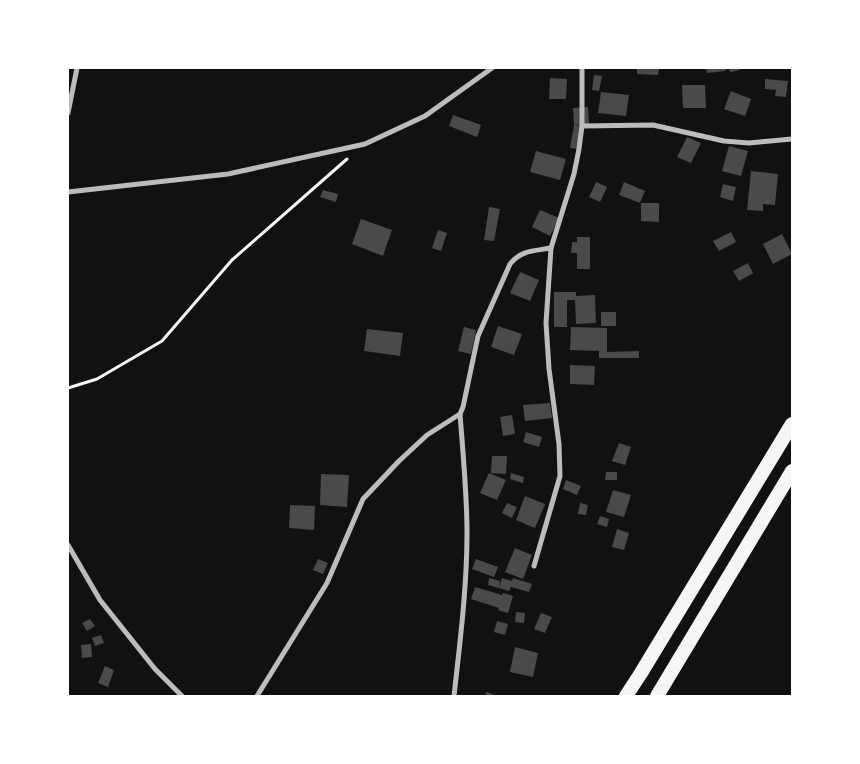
<svg xmlns="http://www.w3.org/2000/svg" width="860" height="764" font-family="Georgia,serif">
<style>
.building{fill:#4a4a4a}
.lines{fill:none;stroke-linecap:round;stroke-linejoin:round}
.path{stroke:#f5f5f5;stroke-width:3}
.minor{stroke:#bcbcbc;stroke-width:5}
.trunk{stroke:#f5f5f5;stroke-width:14}
</style>
<rect width="100%" height="100%" fill="#111"/>
<!-- building -->
<g class="building">
<polygon points="637,68 659,68 658,75 637,74"/>
<polygon points="706,68 725,68 726,71 707,73"/>
<polygon points="729,68 740,68 740,70 730,72"/>
<polygon points="594,75 602,76 599,91 592,90"/>
<polygon points="550,78 567,79 566,99 549,99"/>
<polygon points="765,79 788,81 786,97 775,96 776,90 765,89"/>
<polygon points="682,85 705,85 706,108 683,108"/>
<polygon points="731,91 751,99 745,116 724,109"/>
<polygon points="601,92 629,95 626,116 598,113"/>
<polygon points="588,107 589,124 574,125 573,108"/>
<polygon points="453,115 481,125 477,137 449,126"/>
<polygon points="574,125 582,126 578,149 570,148"/>
<polygon points="687,137 701,143 691,163 677,157"/>
<polygon points="729,146 748,151 741,176 722,171"/>
<polygon points="536,151 566,159 560,180 530,172"/>
<polygon points="751,171 778,174 775,205 763,204 763,211 747,210"/>
<polygon points="596,182 607,187 600,202 589,197"/>
<polygon points="624,182 645,191 640,203 619,195"/>
<polygon points="723,184 736,187 733,201 720,197"/>
<polygon points="323,190 338,194 336,202 320,197"/>
<polygon points="641,203 659,203 659,222 641,221"/>
<polygon points="489,207 500,209 494,241 484,240"/>
<polygon points="540,210 559,218 550,236 532,227"/>
<polygon points="361,219 392,230 383,256 352,244"/>
<polygon points="438,230 447,233 441,251 432,248"/>
<polygon points="731,232 736,242 719,251 713,241"/>
<polygon points="782,234 792,254 773,264 763,244"/>
<polygon points="577,237 590,237 590,269 577,269 577,253 571,253 572,242 577,242"/>
<polygon points="748,263 753,273 739,281 733,271"/>
<polygon points="520,272 539,280 530,301 510,293"/>
<polygon points="554,292 576,292 576,296 595,295 596,323 576,324 575,300 567,300 567,327 554,327"/>
<rect x="601" y="312" width="15" height="14"/>
<polygon points="498,326 522,334 514,355 491,347"/>
<polygon points="464,327 476,330 471,354 458,351"/>
<polygon points="571,327 607,328 607,352 639,351 639,358 599,358 599,351 570,350"/>
<polygon points="367,329 403,333 400,356 364,351"/>
<polygon points="570,365 595,366 594,385 570,384"/>
<polygon points="550,403 552,418 525,421 523,405"/>
<polygon points="512,415 515,434 503,436 500,417"/>
<polygon points="526,432 542,437 539,447 523,442"/>
<polygon points="619,443 631,447 625,465 612,461"/>
<polygon points="492,456 507,456 506,474 491,473"/>
<polygon points="606,472 617,472 617,480 605,480"/>
<polygon points="489,473 506,480 497,500 480,493"/>
<polygon points="511,473 524,477 523,483 510,479"/>
<polygon points="321,474 349,475 347,507 320,505"/>
<polygon points="566,480 581,486 577,495 563,489"/>
<polygon points="613,490 631,495 624,517 606,512"/>
<polygon points="525,496 545,504 535,528 516,520"/>
<polygon points="507,503 517,507 512,518 502,513"/>
<polygon points="580,503 588,505 586,515 578,514"/>
<polygon points="290,505 315,506 314,530 289,528"/>
<polygon points="600,516 609,519 607,527 597,524"/>
<polygon points="617,529 629,533 624,550 612,547"/>
<polygon points="515,548 532,555 523,579 505,572"/>
<polygon points="318,559 328,563 323,574 313,570"/>
<polygon points="476,559 498,567 494,577 472,569"/>
<polygon points="489,578 500,581 499,588 488,585"/>
<polygon points="502,578 512,581 513,578 532,584 529,592 511,587 509,591 499,588"/>
<polygon points="475,587 502,595 503,593 513,596 508,613 498,610 499,608 471,599"/>
<polygon points="516,612 525,613 524,623 515,622"/>
<polygon points="541,613 552,617 545,633 534,629"/>
<polygon points="90,619 95,626 87,631 82,623"/>
<polygon points="497,621 508,624 505,635 494,632"/>
<polygon points="101,635 104,643 95,646 92,638"/>
<polygon points="91,644 92,657 82,658 81,645"/>
<polygon points="515,647 538,653 533,677 510,672"/>
<polygon points="105,666 114,670 108,687 98,683"/>
<polygon points="487,692 497,696 484,696"/>
</g>
<g class="lines">
<!-- path -->
<polyline class="path" points="68,388 97,379 162,341 232,260 347,159"/>
<!-- minor -->
<g class="minor">
<polyline points="68,113 77,68"/>
<polyline points="582,126 653,125 724,141 749,143 792,139"/>
<polyline points="68,192 228,174 365,144 425,116 492,68"/>
<polyline points="68,545 100,600 155,669 182,696"/>
<polyline points="534,566 560,476 559,444 549,369 546,323 551,248 574,174 579,149 582,126 582,68"/>
<path d="M 257,696 L 327,583 L 363,499 L 399,461 L 427,435 L 460,414 L 463,407 L 478,336 L 510,264 C 521,250 534,251 551,248"/>
<path d="M 454,696 C 460,642 467,587 467,533 C 467,493 463,454 460,414"/>
</g>
<!-- trunk -->
<g class="trunk">
<polyline points="626,696 641,673 792,424"/>
<polyline points="657,696 792,471"/>
</g>
</g>
<!-- border -->
<rect width="860" height="764" fill="none" stroke="#ffffff" stroke-width="138"/>
</svg>
